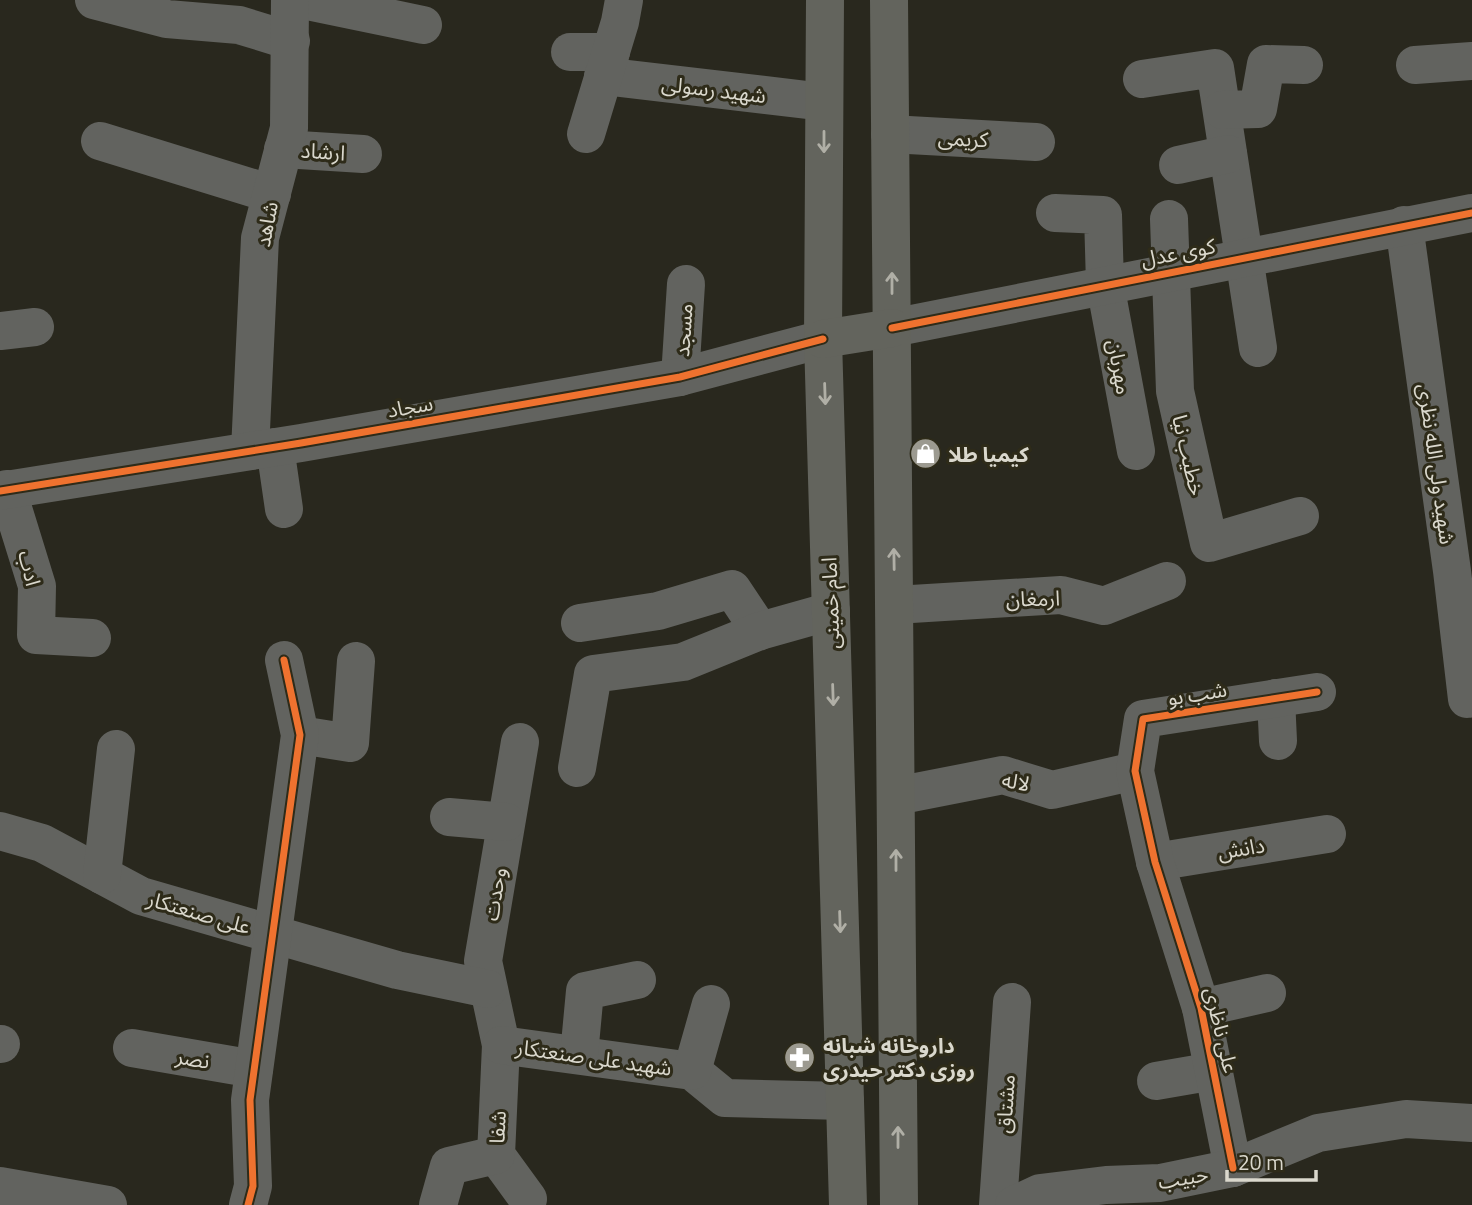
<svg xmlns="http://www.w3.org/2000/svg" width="1472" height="1205" font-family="'Titillium Web','Noto Sans Arabic',sans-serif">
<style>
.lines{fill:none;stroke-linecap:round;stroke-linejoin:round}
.minor{stroke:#62635f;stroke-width:38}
.major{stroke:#63645d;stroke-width:38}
.cycleway-casing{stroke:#2e2b19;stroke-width:11}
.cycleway{stroke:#ef722f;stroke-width:7}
.oneway{stroke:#b0afa6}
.labels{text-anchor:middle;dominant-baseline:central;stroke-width:6;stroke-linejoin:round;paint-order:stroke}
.street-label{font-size:21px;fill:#dad8cd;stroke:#2e2b19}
.poi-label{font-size:21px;font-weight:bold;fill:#dad8cd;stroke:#2e2b19;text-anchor:start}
</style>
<rect width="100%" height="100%" fill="#29281e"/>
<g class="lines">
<!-- minor -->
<g class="minor">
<polyline points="94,0 167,19 239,25 291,41"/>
<polyline points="302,0 423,25"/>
<polyline points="570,52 611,52"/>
<polyline points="1415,65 1472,61"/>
<polyline points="603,76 824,102"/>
<polyline points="1142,79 1215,68 1258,348"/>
<polyline points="1222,110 1258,109 1266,64 1304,65"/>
<polyline points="586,134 620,22 624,0"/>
<polyline points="890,134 1036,142"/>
<polyline points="100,141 272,194"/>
<polyline points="283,149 363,154"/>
<polyline points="1178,165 1228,154"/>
<polyline points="1055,213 1103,215 1105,284 1136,451"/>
<polyline points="1169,219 1175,391 1209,543 1300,516"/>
<polyline points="1404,225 1452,571 1467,699 1472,698"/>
<polyline points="892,328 1472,213"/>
<polyline points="0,331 35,327"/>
<polyline points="680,377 686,284"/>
<polyline points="275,447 284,509"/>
<polyline points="250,451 260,238 289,128 290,0"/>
<polyline points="7,489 37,586 36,635 92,638"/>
<polyline points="0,491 301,443 680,377 823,339"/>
<polyline points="895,605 1061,595 1104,606 1167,581"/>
<polyline points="580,623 658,611 732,589 760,631"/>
<polyline points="1276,698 1278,741"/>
<polyline points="300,735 350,743 356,661"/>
<polyline points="520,742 483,961 501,1045 496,1155 528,1199"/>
<polyline points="577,768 593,674 683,662 760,631 831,611"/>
<polyline points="896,796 1003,775 1052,790 1135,771"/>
<polyline points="449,817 506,822"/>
<polyline points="0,831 42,843 141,896 397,970 488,989"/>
<polyline points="1155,862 1327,834"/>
<polyline points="102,875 116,749"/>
<polyline points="1201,1008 1267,993"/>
<polyline points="0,1044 1,1044"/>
<polyline points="501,1045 692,1071 725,1098 845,1101"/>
<polyline points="132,1048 254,1069"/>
<polyline points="579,1055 585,991 637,980"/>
<polyline points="692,1071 711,1004"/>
<polyline points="1156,1081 1214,1071"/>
<polyline points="1233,1168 1201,1008 1155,862 1135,771 1143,719 1317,692"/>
<polyline points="0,1186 108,1205"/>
<polyline points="248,1205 253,1186 250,1100 300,735 284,660"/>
<polyline points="438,1205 449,1166 496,1155"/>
<polyline points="998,1205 1012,1002"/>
<polyline points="1014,1205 1040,1193 1106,1185 1160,1183 1233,1168 1318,1133 1406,1119 1472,1123"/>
</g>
<!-- major -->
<g class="major">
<polyline points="825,0 823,339 848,1205"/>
<polyline points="889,0 899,1205"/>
<polyline points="823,339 892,328"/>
</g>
<defs>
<g id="cycleway">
<polyline points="892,328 1472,213"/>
<polyline points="0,491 301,443 680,377 823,339"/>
<polyline points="1233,1168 1201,1008 1155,862 1135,771 1143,719 1317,692"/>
<polyline points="248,1205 253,1186 250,1100 300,735 284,660"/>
</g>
</defs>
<!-- cycleway casing -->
<use href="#cycleway" class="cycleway-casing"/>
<!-- cycleway -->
<use href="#cycleway" class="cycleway"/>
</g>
<!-- one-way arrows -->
<defs><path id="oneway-shaft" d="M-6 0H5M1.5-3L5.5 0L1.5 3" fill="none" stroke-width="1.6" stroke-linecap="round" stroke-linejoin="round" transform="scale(1.75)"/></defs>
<g class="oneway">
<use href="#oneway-shaft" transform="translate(824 142) rotate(90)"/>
<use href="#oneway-shaft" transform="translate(892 283) rotate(-90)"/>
<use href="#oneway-shaft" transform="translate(825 394) rotate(88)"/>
<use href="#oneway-shaft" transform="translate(894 559) rotate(-91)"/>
<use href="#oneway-shaft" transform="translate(833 695) rotate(88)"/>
<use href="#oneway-shaft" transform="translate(896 860) rotate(-90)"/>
<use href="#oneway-shaft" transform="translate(840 922) rotate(88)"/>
<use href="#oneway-shaft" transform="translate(898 1137) rotate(-90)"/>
</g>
<!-- icons -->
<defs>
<symbol id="shop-disc" viewBox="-11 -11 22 22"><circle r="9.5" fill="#9c9a90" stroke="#2e2b19"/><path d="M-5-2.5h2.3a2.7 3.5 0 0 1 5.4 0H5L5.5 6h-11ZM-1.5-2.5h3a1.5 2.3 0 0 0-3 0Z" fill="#fff"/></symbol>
<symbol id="pharmacy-disc" viewBox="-11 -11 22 22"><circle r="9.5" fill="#9c9a90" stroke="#2e2b19"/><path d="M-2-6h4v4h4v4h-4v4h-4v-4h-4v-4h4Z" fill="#fff"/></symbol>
</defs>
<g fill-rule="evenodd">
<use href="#shop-disc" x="908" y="436" width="35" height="35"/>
<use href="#pharmacy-disc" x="782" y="1040" width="35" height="35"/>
</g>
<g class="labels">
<!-- street labels -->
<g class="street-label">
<text transform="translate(714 89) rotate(7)">شهید رسولی</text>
<text transform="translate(963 138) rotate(3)">کریمی</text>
<text transform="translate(323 151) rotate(4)">ارشاد</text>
<text transform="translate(266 224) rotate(-79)">شاهد</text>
<text transform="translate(1178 252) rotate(-11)">کوی عدل</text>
<text transform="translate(683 330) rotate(-86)">مسجد</text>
<text transform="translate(1120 367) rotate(80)">مهربان</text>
<text transform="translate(410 406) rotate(-10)">سجاد</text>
<text transform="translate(1189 455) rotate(77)">خطیب نیا</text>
<text transform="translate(1437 464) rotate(82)">شهید ولی الله نظری</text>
<text transform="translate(30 568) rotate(76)">ادب</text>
<text transform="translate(1033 598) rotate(-1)">ارمغان</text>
<text transform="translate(830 603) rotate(-92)">امام خمینی</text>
<text transform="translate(1197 693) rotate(-9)">شب بو</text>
<text transform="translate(1016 781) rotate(11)">لاله</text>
<text transform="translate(1241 848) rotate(-9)">دانش</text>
<text transform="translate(494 894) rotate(-81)">وحدت</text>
<text transform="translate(199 912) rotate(16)">علی صنعتکار</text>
<text transform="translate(1222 1030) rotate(77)">علی ناظری</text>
<text transform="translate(594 1057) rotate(8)">شهید علی صنعتکار</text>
<text transform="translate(193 1058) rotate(10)">نصر</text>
<text transform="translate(1005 1104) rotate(-86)">مشتاق</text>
<text transform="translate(497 1127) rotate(-87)">شفا</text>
<text transform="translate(1183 1177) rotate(-10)">حبیب</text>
</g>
<!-- poi labels -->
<g class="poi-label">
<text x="948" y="454">کیمیا طلا</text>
<text x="823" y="1045">داروخانه شبانه<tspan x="823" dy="24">روزی دکتر حیدری</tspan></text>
</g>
</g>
<!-- scale -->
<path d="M1227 1170v10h89v-10" fill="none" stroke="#dad8cd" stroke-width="3.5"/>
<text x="1238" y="1170" font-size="21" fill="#dad8cd" stroke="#2e2b19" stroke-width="5" paint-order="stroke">20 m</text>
</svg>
